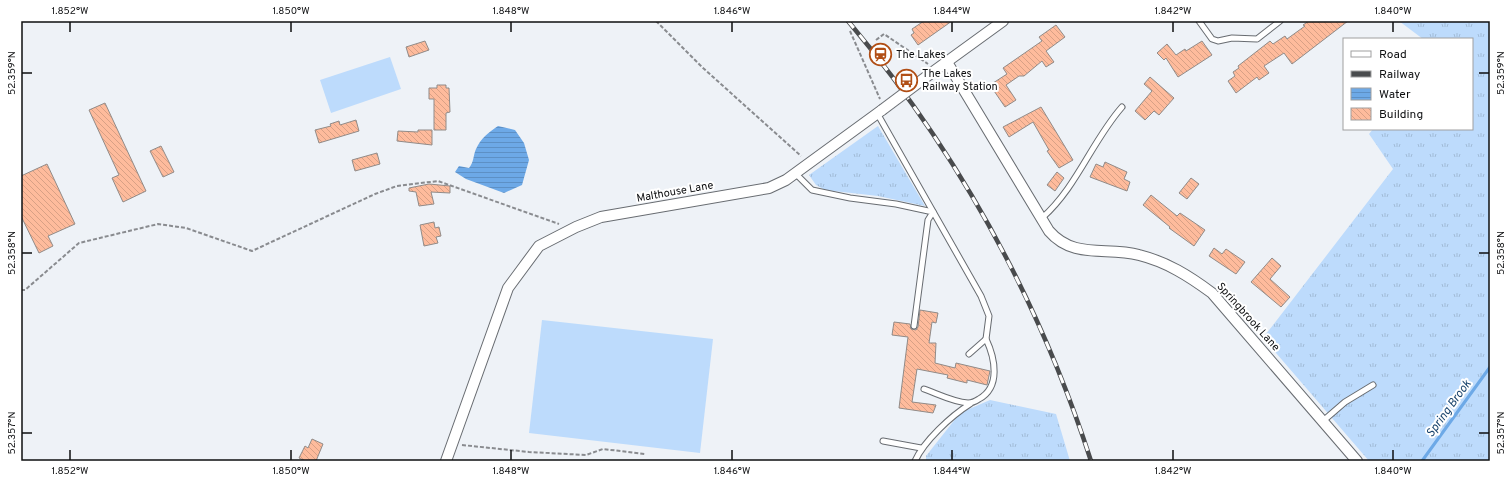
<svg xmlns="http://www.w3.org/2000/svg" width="1511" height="482" font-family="Overpass,sans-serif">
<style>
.grass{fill:url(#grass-tufts)}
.pitch{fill:#bddbfc}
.water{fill:url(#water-rules)}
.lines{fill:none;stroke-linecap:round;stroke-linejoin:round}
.stream{stroke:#6da9e7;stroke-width:3}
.building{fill:url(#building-back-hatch);stroke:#918b88}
.service-casing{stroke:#686c71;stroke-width:7}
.minor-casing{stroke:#686c71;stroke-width:12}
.path{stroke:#898b8f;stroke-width:2;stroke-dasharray:4 2;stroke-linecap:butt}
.service{stroke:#fff;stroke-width:5}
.minor{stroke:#fff;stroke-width:10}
.rail-casing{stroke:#494b4d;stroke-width:4.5}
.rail{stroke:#fff;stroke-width:3;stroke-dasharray:9;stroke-linecap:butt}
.minor-bridge-casing{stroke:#686c71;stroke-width:12;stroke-linecap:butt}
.minor-bridge{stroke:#fff;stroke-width:10}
.ticks{fill:none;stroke:#0e0f11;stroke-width:1.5}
.labels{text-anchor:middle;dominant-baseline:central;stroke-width:4;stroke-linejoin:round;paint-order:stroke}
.poi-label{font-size:11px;fill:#0e0f11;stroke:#fff;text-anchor:start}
.street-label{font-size:11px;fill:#0e0f11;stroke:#fff}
.water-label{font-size:12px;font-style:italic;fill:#18436c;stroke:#fff}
.neatline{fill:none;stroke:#0e0f11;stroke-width:1.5}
.ticks-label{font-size:10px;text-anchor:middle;fill:#0e0f11}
</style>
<defs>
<pattern id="grass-tufts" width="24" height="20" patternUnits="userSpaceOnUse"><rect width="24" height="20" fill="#bddbfc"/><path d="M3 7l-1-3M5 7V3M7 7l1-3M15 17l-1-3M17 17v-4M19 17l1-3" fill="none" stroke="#a1bbd7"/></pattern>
<pattern id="water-rules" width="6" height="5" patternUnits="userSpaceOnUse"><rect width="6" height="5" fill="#6da9e7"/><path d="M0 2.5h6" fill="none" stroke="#5d90c5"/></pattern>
<pattern id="building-back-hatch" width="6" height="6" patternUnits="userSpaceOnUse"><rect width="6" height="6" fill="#febb9c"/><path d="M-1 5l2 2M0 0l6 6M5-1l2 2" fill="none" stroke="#d8a085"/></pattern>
</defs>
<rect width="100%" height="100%" fill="#eef2f7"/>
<!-- grass -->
<g class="grass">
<polygon points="1399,21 1490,21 1490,461 1369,461 1263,338 1393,169 1369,134 1373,129 1472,129 1472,39 1423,39"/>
<polygon points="878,126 925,206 878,196 825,190 816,185 809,175"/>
<polygon points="990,400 1056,414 1070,461 926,461 926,456 960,413"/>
</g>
<!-- pitch -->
<g class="pitch">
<polygon points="390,57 401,89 331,113 320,80"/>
<polygon points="542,320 713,339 700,453 529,433"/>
</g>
<!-- water -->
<path class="water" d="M 498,126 L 515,130 L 524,143 L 529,160 L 522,185 L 504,193 L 466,179 L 455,172 L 459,166 L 469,168 C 474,162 473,156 476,149 C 481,138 488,133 498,126 Z"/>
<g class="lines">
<!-- stream -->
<polyline class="stream" points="1422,461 1490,367"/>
</g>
<!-- building -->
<g class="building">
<polygon points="924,21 952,21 918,45 911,35 914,33 912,29"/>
<polygon points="1309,21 1348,21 1292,64 1284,53 1264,66 1269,73 1259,80 1257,77 1236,93 1228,81 1235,76 1233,72 1239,68 1238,66 1270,41 1273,44 1285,36 1287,39 1305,26 1303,25"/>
<polygon points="1056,25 1065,37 1046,51 1054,62 1046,67 1042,61 1024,76 1019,76 1006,85 1016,100 1005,107 990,85 1007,74 1003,68 1042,41 1039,37"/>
<polygon points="425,41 429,50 409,57 406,47"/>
<polygon points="1202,41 1212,55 1178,77 1166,58 1164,60 1157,53 1167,44 1176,55 1185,49 1186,51"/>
<polygon points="1150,77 1174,98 1159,115 1154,111 1145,120 1135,111 1152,91 1144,84"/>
<polygon points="437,85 446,85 446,88 449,88 450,112 446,113 446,130 434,130 434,99 429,99 429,88 437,88"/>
<polygon points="105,103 146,191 123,202 112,178 119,175 89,110"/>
<polygon points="1041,107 1073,160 1059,168 1047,151 1049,150 1033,122 1009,137 1003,127"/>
<polygon points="356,120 359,131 319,143 315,130 331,126 330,124 339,121 340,125"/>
<polygon points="418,130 432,130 432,145 397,141 398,131 418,132"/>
<polygon points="161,146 174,172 163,177 150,151"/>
<polygon points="377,153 380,164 355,171 352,160"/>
<polygon points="1105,162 1127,172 1124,179 1130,182 1127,191 1090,177 1096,164 1103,167"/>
<polygon points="47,164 75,224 48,236 53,246 39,253 21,216 21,176"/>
<polygon points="1057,172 1064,178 1055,191 1047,185"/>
<polygon points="1191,178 1199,184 1187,199 1179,193"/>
<polygon points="429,184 450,186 450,193 431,192 434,204 419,206 416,192 409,191 409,188"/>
<polygon points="1151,195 1177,216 1180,213 1205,230 1194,246 1169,228 1170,227 1143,205"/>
<polygon points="434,222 435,228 439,227 441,236 436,237 438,243 424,246 420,225"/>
<polygon points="1214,248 1222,254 1226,249 1245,262 1236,274 1209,256"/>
<polygon points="1272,258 1281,266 1270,279 1290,297 1281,307 1251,282"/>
<polygon points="920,310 938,313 936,323 932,322 929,343 936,343 935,363 955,368 956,363 990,371 987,385 967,380 967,383 947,378 948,375 917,369 912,402 936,405 933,413 899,408 908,337 892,335 894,322 910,324 911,329 916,330 918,327"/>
<polygon points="312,439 323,444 316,461 305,461 299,458 305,446 308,448"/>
</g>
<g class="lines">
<defs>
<g id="service">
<polyline points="1199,21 1212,39 1218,41 1232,38 1257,39 1280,21"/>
<polyline points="877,113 981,296 989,316 986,339 969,354"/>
<polyline points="795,173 812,190 850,198 896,204 933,212 928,220 914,326"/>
<path d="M 1042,218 C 1077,187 1092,141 1122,107"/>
<path d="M 924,389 C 938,394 953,402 968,403 C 972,403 976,401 979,399 C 1001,387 995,358 986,339"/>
<polyline points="1323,421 1345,402 1373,385"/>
<polyline points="883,441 921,448"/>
<path d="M 915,461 C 924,441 951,416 970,404"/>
</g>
<g id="minor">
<path d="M 947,62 L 1049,231 C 1074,260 1107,246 1139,255 C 1167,262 1189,276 1212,293 L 1357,461"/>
<polyline points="930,74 1003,21"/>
<polyline points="446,461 508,288 539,246 576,227 601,217 769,188 786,180 882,110"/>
</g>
</defs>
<!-- service casing -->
<use href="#service" class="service-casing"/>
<!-- minor casing -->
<use href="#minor" class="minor-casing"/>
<!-- path -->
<g class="path">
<polyline points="656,21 702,67 801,156"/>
<polyline points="850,31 880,99"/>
<polyline points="876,40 884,34 928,64"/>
<polyline points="21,290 25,290 79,243 158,224 186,228 252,251 375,194 397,186 438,181 559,224"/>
<polyline points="462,445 529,452 586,455 603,449 645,454"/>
</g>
<!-- service -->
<use href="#service" class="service"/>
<!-- minor -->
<use href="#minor" class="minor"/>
<defs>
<path id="rail" d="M 848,21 C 957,151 1039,300 1091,461"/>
</defs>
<!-- rail casing -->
<use href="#rail" class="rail-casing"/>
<!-- rail -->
<use href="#rail" class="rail"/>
<defs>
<polyline id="minor-bridge" points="882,110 930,74"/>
</defs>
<!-- minor-bridge casing -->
<use href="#minor-bridge" class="minor-bridge-casing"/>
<!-- minor-bridge -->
<use href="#minor-bridge" class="minor-bridge"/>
</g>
<!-- ticks -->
<path class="ticks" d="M 70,22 L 70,32M 291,22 L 291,32M 511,22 L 511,32M 732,22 L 732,32M 952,22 L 952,32M 1173,22 L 1173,32M 1393,22 L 1393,32M 22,73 L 32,73M 1479,73 L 1489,73M 22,253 L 32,253M 1479,253 L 1489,253M 22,433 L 32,433M 1479,433 L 1489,433M 70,450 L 70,460M 291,450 L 291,460M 511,450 L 511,460M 732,450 L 732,460M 952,450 L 952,460M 1173,450 L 1173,460M 1393,450 L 1393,460"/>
<!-- icons -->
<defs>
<symbol id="station-ring" viewBox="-11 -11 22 22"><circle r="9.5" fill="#fff" stroke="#b14e15" stroke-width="1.5"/><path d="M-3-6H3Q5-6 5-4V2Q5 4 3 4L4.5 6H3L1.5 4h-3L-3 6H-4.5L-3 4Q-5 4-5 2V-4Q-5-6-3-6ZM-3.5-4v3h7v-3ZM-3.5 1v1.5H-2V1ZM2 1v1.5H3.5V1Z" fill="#b14e15"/></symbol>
<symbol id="bus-ring" viewBox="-11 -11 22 22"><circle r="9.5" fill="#fff" stroke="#b14e15" stroke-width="1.5"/><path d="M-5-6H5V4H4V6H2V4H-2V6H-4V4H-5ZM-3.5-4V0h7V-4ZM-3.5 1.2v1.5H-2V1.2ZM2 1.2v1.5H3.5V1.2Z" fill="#b14e15"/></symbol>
</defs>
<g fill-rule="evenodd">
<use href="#station-ring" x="868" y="42" width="25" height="25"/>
<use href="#bus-ring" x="894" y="68" width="25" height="25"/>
</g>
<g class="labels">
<!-- poi labels -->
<g class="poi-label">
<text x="896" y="55">The Lakes</text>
<text x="922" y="74">The Lakes<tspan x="922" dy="13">Railway Station</tspan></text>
</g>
<!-- street labels -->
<g class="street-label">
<text transform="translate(675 192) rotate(-10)">Malthouse Lane</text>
<text transform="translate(1248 317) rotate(48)">Springbrook Lane</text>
</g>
<!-- water labels -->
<g class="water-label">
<text transform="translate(1449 409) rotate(-54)">Spring Brook</text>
</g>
</g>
<!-- border -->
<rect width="1511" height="482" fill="none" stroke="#ffffff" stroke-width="44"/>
<!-- legend -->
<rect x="1343" y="38" width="130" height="92" fill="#ffffff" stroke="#9f9fa0"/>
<rect x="1351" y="51" width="20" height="6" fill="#ffffff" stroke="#9f9fa0"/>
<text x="1379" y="58" font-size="12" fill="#0e0f11">Road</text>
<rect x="1351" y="71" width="20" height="6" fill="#494b4d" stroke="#9f9fa0"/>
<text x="1379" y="78" font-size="12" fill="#0e0f11">Railway</text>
<rect x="1351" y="88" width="20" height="12" fill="url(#water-rules)" stroke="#9f9fa0"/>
<text x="1379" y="98" font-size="12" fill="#0e0f11">Water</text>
<rect x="1351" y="108" width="20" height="12" fill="url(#building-back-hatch)" stroke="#9f9fa0"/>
<text x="1379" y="118" font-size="12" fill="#0e0f11">Building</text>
<rect x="22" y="22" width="1467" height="438" class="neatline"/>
<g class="ticks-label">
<text x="70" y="14">1.852°W</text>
<text x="291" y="14">1.850°W</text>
<text x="511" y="14">1.848°W</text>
<text x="732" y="14">1.846°W</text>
<text x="952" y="14">1.844°W</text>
<text x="1173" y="14">1.842°W</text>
<text x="1393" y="14">1.840°W</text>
<text transform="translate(11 73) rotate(-90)" y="4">52.359°N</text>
<text transform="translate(1500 73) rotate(-90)" y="4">52.359°N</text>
<text transform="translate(11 253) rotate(-90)" y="4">52.358°N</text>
<text transform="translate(1500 253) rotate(-90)" y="4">52.358°N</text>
<text transform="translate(11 433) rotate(-90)" y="4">52.357°N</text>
<text transform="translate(1500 433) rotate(-90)" y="4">52.357°N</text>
<text x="70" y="474">1.852°W</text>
<text x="291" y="474">1.850°W</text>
<text x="511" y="474">1.848°W</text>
<text x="732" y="474">1.846°W</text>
<text x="952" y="474">1.844°W</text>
<text x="1173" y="474">1.842°W</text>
<text x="1393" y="474">1.840°W</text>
</g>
</svg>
